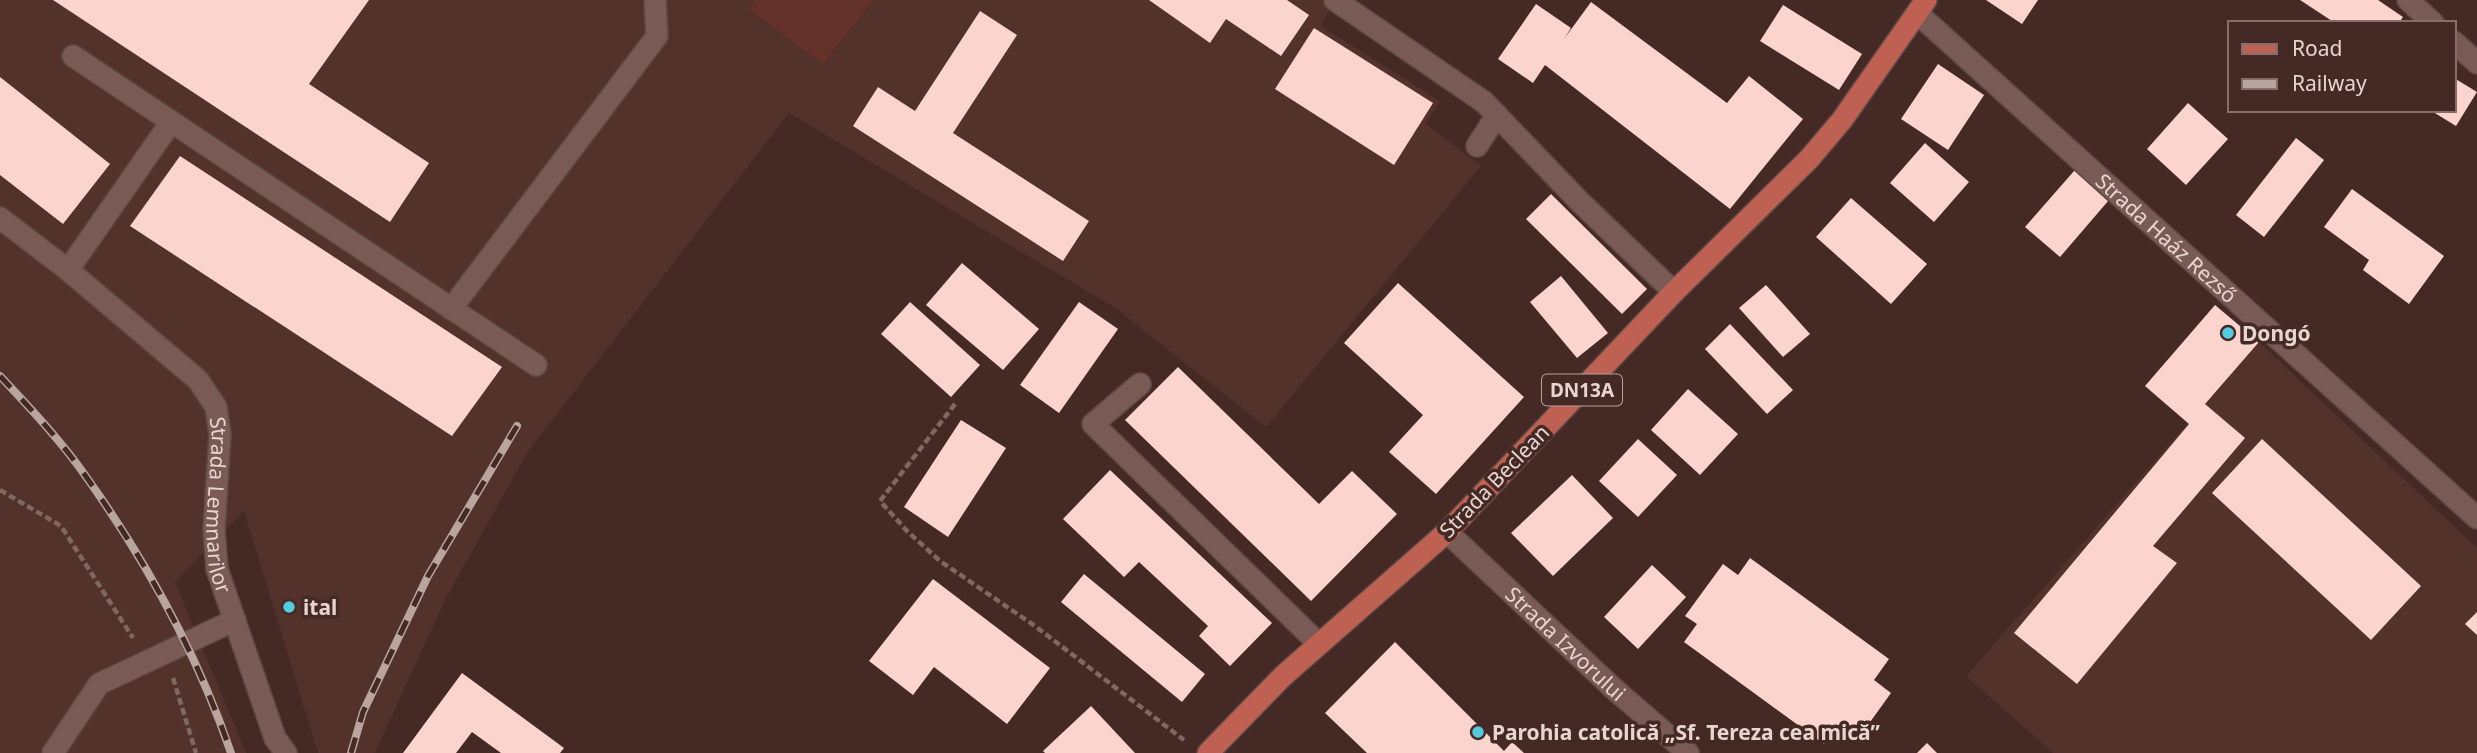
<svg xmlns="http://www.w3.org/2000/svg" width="2477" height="753" font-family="'Noto Sans',sans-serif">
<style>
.built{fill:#53322c}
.green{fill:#64322a}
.building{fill:#fad4cd}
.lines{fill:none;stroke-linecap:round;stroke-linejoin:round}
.minor-casing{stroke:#5e4844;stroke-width:24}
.major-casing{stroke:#5e4844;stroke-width:24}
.path{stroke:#7f6863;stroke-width:4.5;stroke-dasharray:7 3.5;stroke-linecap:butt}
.minor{stroke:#795a55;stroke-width:21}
.major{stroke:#be6153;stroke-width:21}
.rail-casing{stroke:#b9a5a0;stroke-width:8}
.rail{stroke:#442924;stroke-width:5;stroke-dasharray:16;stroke-linecap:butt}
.poi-dot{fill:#54cade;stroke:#442924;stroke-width:2.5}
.labels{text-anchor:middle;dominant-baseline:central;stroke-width:7;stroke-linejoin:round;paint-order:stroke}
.shield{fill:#442924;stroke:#b6a19d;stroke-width:2}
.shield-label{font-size:19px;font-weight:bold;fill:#e7d5d1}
.street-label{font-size:21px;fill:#e7d5d1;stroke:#442924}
.poi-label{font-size:21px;font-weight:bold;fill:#e7d5d1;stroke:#442924;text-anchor:start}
</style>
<rect width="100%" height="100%" fill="#442924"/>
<!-- built -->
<g class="built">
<polygon points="0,0 755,0 749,11 823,64 874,0 1335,0 1321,26 1440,101 1426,124 1481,166 1266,427 1115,308 789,113 527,453 446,598 375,753 318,753 244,511 175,582 246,753 0,753"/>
<polygon points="2259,342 2477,548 2477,753 2053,753 1966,676"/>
</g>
<!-- green -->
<polygon class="green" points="755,0 874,0 823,64 749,10"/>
<!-- building -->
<g class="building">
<polygon points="53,0 369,0 309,84 429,163 390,222"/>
<polygon points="1149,0 1287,0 1309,15 1281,56 1226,19 1210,43"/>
<polygon points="1986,0 2038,0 2022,24"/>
<polygon points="2300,0 2378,0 2403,17 2399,23 2335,23"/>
<polygon points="1591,2 1727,103 1749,76 1803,119 1730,209 1545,65 1533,83 1498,59 1536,4 1571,28 1564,39"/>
<polygon points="1783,5 1862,54 1839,90 1760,41"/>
<polygon points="980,11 1017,35 953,133 1089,221 1063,261 853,126 878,87 915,111"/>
<polygon points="1314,28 1433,103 1394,165 1275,89"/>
<polygon points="1938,64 1984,95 1948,150 1901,119"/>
<polygon points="0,77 110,164 63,224 0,175"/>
<polygon points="2454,78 2477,92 2456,126 2430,110 2454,110"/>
<polygon points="2188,103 2228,139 2186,185 2147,149"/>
<polygon points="2296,138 2324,160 2264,237 2236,215"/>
<polygon points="1925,143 1969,182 1934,222 1890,183"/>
<polygon points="180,156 502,367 452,436 130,226"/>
<polygon points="2081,163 2115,193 2060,257 2025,227"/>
<polygon points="2352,189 2444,256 2409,304 2363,270 2369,260 2324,227"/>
<polygon points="1551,194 1647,289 1622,314 1526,219"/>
<polygon points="1851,198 1927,264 1891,304 1816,237"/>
<polygon points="962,263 1039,329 1003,370 926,305"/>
<polygon points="1561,276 1608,333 1577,358 1530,302"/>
<polygon points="1398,283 1524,397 1436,494 1389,452 1423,415 1344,343"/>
<polygon points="1766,285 1810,334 1783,357 1739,308"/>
<polygon points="910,302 980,365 951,397 881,334"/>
<polygon points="1079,302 1118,329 1059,413 1020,385"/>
<polygon points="2215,305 2259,342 2205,404 2245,438 2153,546 2177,563 2077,684 2014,633 2189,424 2145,386"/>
<polygon points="1730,324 1793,390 1767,414 1705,349"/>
<polygon points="1178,367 1319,504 1352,471 1397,514 1311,601 1125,420"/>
<polygon points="1688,389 1738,434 1700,475 1651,430"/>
<polygon points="961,420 1006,448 948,537 904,507"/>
<polygon points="1638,439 1677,475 1638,517 1599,481"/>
<polygon points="2262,439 2421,586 2371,640 2212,493"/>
<polygon points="1110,470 1272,623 1230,666 1199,636 1208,626 1139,562 1124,577 1063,519"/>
<polygon points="1572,475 1613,518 1553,576 1511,533"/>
<polygon points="1750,558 1889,659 1874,680 1891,693 1855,743 1834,728 1824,744 1684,642 1697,624 1685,616 1723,564 1738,575"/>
<polygon points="1652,565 1686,597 1638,649 1604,617"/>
<polygon points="1084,574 1205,674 1182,702 1061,602"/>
<polygon points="933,579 1050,668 1007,724 934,667 913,695 869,661"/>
<polygon points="2477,612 2477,635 2465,624"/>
<polygon points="1395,642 1504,751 1512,742 1524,753 1367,753 1325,713"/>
<polygon points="462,673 564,748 560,753 501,753 472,732 456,753 403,753"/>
<polygon points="1091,706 1135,753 1045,753 1043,751"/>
<polygon points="1927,743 1937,753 1917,753"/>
</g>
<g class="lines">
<defs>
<g id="minor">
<polyline points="1335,0 1484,102 1580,202 1674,292"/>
<polyline points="2408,0 2433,23"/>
<path id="s1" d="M 1917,13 L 2477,518"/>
<polyline points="2454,42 2477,63"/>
<polyline points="73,56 536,365"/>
<polyline points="1477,146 1497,115"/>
<path id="s2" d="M 0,218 L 68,270 L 198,380 L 216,407 L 220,435 L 214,529 L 217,569 L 275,738 L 286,753"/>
<polyline points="68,270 171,122"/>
<polyline points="451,309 657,36 655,0"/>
<polyline points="1140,384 1093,424 1319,644"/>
<path id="s3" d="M 1447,532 L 1613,688 L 1688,753"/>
<polyline points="53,753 99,684 235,620"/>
</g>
<polyline id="major" points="1208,753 1283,676 1447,532 1674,292 1809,159 1842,120 1926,0"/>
</defs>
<!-- minor casing -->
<use href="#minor" class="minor-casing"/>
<!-- major casing -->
<use href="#major" class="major-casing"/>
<!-- path -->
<g class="path">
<polyline points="955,404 880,501 907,531 940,561 1035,626 1184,740"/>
<polyline points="0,490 61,526 133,638"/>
<polyline points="173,678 196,753"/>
</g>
<!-- minor -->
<use href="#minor" class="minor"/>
<!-- major -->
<use href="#major" class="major"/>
<defs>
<g id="rail">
<path d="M 0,376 C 30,408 62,442 87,478 C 146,561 198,656 231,753"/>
<polyline points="351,753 363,712 428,576 517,426"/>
</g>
</defs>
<!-- rail casing -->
<use href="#rail" class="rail-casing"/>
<!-- rail -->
<use href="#rail" class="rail"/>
</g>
<!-- markers -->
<g class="poi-dot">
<circle cx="2228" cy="333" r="7"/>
<circle cx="289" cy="607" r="7"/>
<circle cx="1478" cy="732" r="7"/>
</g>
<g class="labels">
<!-- shield labels -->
<rect class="shield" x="1542" y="374.5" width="80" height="31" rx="5"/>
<g class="shield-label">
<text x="1582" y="390">DN13A</text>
</g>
<!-- street labels -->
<g class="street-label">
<text stroke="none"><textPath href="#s1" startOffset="336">Strada Haáz Rezső</textPath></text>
<text transform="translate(1494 481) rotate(-46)">Strada Beclean</text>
<text stroke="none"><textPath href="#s2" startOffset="387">Strada Lemnarilor</textPath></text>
<text stroke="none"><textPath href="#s3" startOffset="163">Strada Izvorului</textPath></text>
</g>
<!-- poi labels -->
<g class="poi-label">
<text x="2242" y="333">Dongó</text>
<text x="303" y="607">ital</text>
<text x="1492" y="732">Parohia catolică „Sf. Tereza cea mică”</text>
</g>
</g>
<!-- legend -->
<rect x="2228" y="21" width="228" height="91" fill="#442924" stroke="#856e69" stroke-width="2"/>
<rect x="2242" y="44" width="35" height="10" fill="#be6153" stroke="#856e69" stroke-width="2"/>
<text x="2292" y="56" font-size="21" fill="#e7d5d1">Road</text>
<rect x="2242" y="79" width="35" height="10" fill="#b9a5a0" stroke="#856e69" stroke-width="2"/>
<text x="2292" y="91" font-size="21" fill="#e7d5d1">Railway</text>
</svg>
